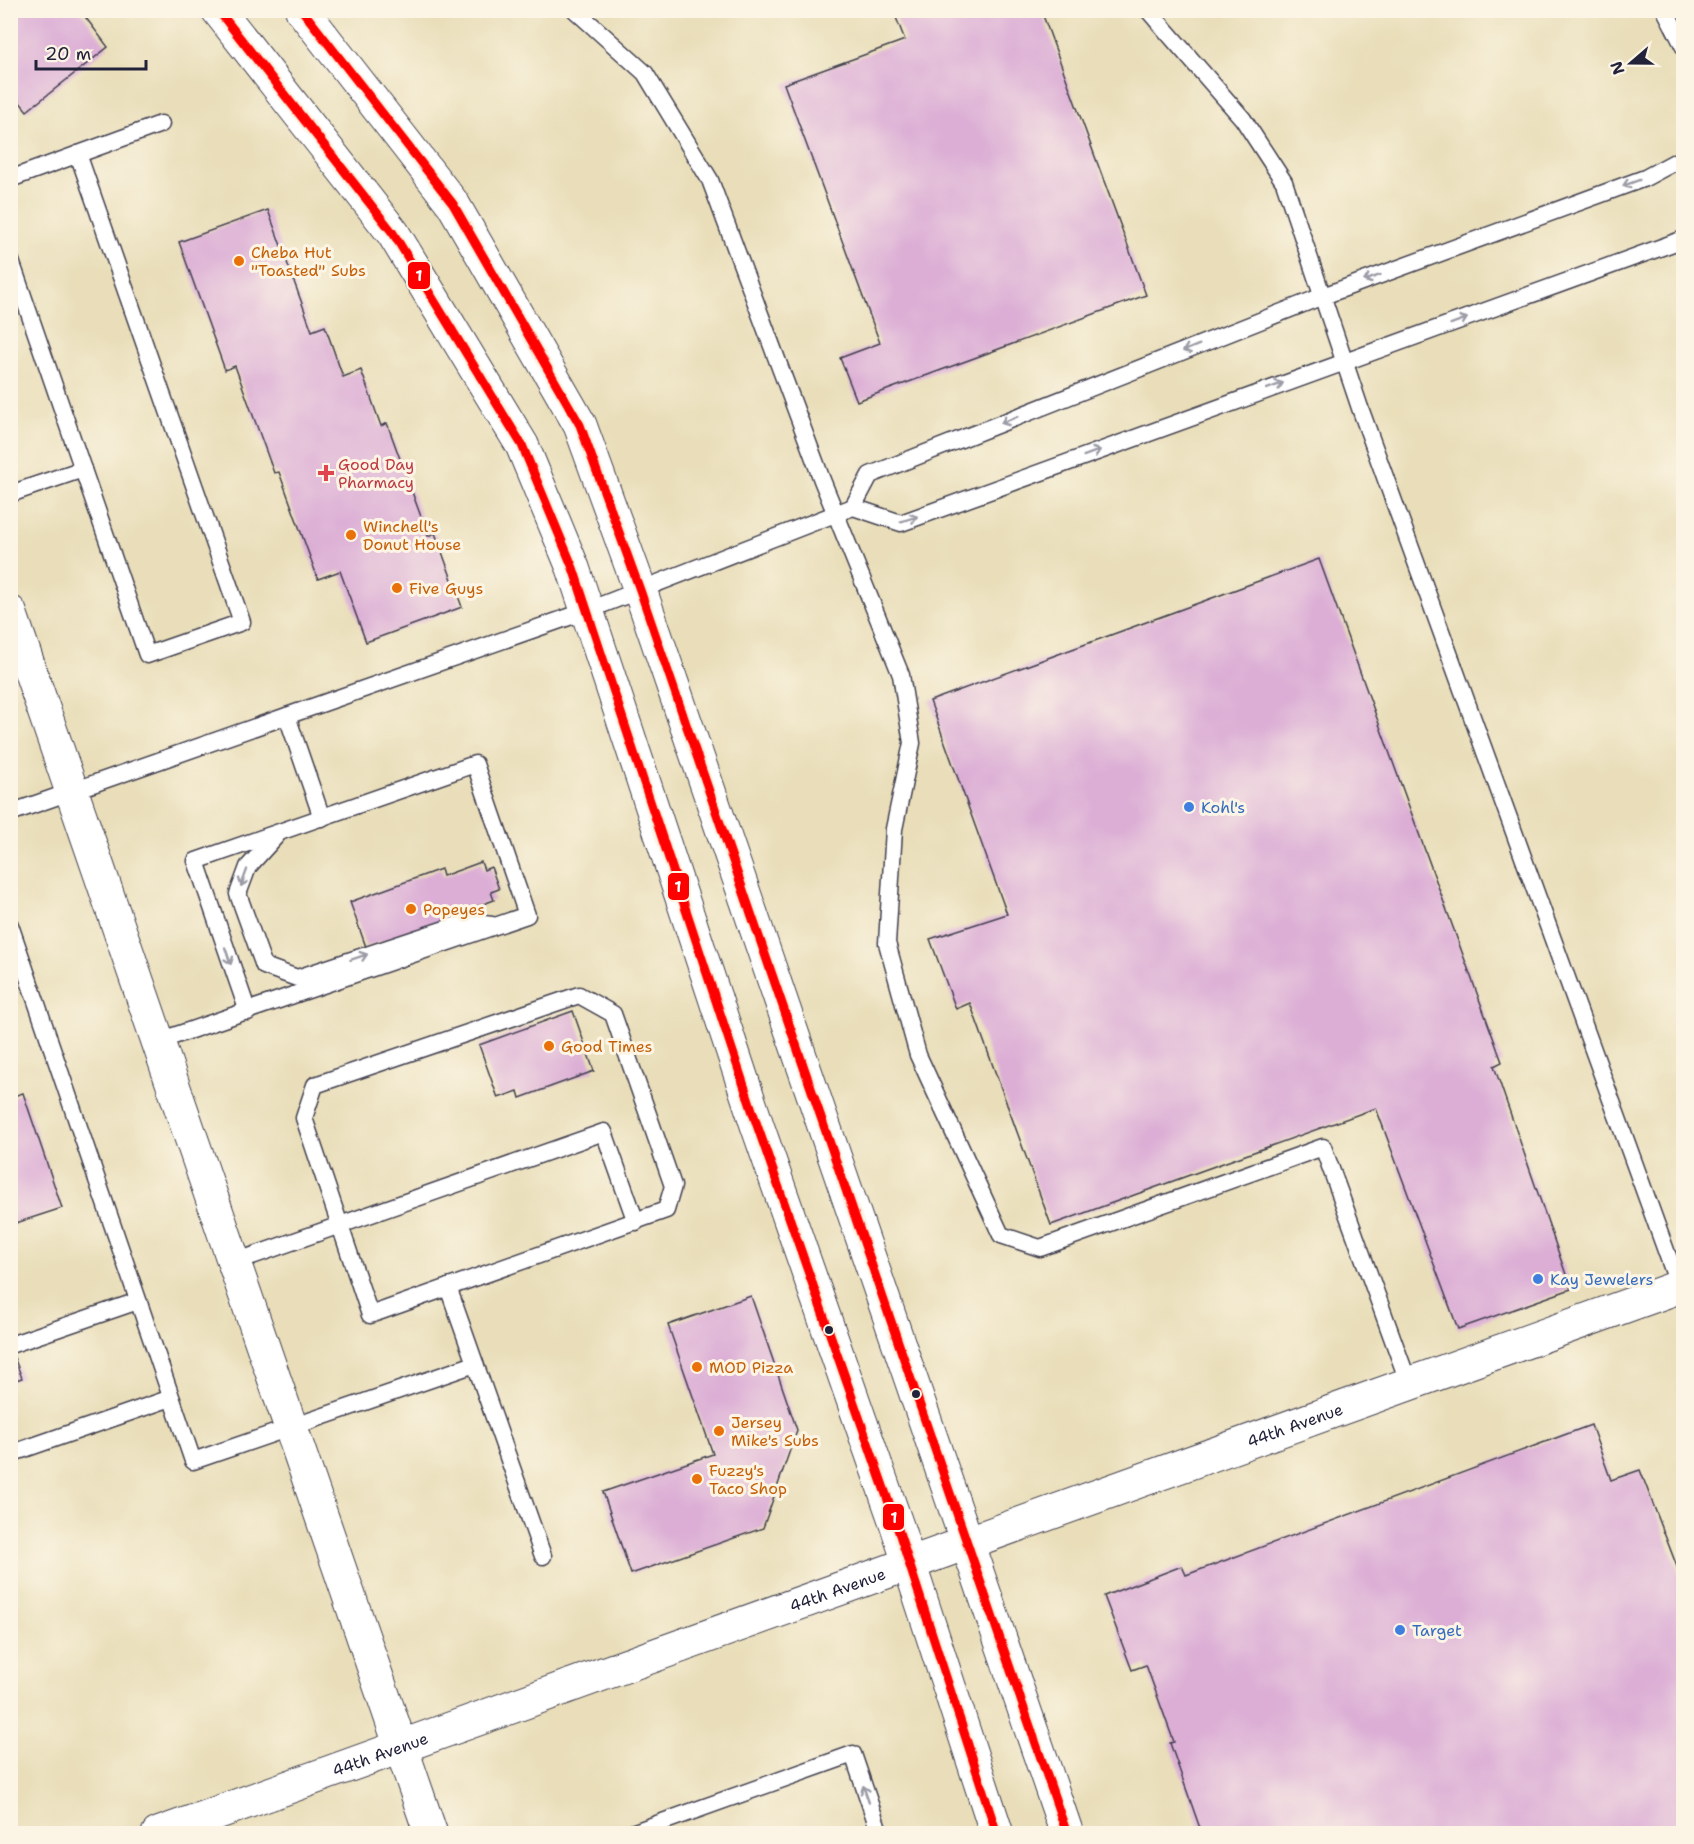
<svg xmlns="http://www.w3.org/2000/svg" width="1694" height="1844" font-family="'Shantell Sans',sans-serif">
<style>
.building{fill:#dcaed6}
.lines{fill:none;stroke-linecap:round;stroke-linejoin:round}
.service-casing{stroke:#403e4e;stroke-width:19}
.minor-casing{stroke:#403e4e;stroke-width:35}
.tertiary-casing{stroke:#403e4e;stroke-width:35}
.service{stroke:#fff;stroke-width:16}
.minor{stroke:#fff;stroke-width:33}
.tertiary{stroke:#fff;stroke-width:33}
.bus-1-casing{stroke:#fcf5e5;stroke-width:14}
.bus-1{stroke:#f00;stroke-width:9}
.oneway{stroke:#9c9ca7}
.food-dot{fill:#e8710a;stroke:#fcf5e5;stroke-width:2}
.health-dot{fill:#e0444e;stroke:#fcf5e5;stroke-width:2}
.shop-dot{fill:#3f7fe0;stroke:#fcf5e5;stroke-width:2}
.bus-dot{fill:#22223b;stroke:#fcf5e5;stroke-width:2}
.labels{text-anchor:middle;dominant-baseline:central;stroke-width:6;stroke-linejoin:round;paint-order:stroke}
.food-label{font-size:16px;fill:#c56008;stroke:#fcf5e5;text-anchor:start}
.health-label{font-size:16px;fill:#be3a42;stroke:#fcf5e5;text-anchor:start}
.shop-label{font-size:16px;fill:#366cbe;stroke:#fcf5e5;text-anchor:start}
.street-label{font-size:16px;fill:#22223b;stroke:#fcf5e5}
.line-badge{stroke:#fcf5e5;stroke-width:2}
.badge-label{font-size:16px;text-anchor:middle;font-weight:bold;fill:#fff}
</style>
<rect width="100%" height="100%" fill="#fcf5e5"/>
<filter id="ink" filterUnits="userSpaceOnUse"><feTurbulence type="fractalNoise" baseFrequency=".0167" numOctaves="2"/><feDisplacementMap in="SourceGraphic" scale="12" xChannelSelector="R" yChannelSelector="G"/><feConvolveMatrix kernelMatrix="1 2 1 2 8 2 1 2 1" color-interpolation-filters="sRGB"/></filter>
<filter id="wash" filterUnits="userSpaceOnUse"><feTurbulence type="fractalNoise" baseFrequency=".008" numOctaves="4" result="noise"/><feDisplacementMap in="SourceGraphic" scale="24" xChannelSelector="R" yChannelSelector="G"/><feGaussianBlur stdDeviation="1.35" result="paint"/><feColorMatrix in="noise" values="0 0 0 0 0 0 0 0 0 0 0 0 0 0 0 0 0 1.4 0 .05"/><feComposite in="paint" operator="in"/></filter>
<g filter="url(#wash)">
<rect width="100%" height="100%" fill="#e9deb9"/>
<g id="blocks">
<!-- building -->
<g class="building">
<polygon points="10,10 80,10 108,47 27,111 10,90"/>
<polygon points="893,10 1041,10 1146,295 857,401 840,358 880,343 784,84 905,40"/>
<polygon points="268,210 312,331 325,326 343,377 361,370 381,426 387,423 428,536 435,533 462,607 366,642 340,571 318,579 279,472 274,473 235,366 225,370 179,242"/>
<polygon points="1319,559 1502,1062 1494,1066 1571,1289 1458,1329 1376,1108 1051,1225 970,1003 956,1009 930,939 1007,914 930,701"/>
<polygon points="481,862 484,870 491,867 499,889 491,892 494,900 449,917 451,924 422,935 419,929 366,947 350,902 441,869 443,876"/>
<polygon points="573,1011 594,1071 520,1098 518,1091 498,1098 479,1045"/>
<polygon points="23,1093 62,1208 10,1225 10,1097"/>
<polygon points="751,1296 797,1430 763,1528 631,1574 603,1492 713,1454 668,1325"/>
<polygon points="10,1347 22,1378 10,1382"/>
<polygon points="1591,1425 1611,1480 1640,1470 1684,1585 1684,1834 1202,1834 1170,1743 1174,1742 1146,1665 1132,1670 1104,1596 1182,1566 1186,1575"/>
</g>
</g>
</g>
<g filter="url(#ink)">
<use href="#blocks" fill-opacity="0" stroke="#403e4e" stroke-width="1.5"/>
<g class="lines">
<defs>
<g id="service">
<polyline points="575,10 645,73 710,180 822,480 901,675 912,743 894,829 887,943 918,1055 1001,1235 1040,1248 1323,1147 1409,1384"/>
<polyline points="1148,10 1243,119 1284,182 1360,408 1681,1292"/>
<polyline points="1665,10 1684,47"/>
<polyline points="10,179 161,124"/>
<polyline points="10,258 147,655 242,622 78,154"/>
<polyline points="10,494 83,469"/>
<polyline points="853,507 870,475 1323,296 1645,178 1684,157"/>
<polyline points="287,716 322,818"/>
<polyline points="10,813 586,611 853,507 901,523 1684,239"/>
<polyline points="277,835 248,867 238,894 264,966 297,978 466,922 492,925"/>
<polyline points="10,925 193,1461 475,1364"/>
<polygon points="579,995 613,1014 673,1186 666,1210 370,1315 304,1118 315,1085"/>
<polyline points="159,1041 527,915 475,764 196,861 248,1012"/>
<polyline points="235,1262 604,1132 636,1222"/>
<polyline points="448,1287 543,1556"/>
<polyline points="10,1345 138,1301"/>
<polyline points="10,1454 171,1398"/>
<polyline points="629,1834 853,1754 880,1834"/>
</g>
<g id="minor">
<polyline points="10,612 431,1834"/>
<path id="s1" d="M 158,1834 L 1684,1285"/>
</g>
<g id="tertiary">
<polyline points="218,10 393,233 522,445 573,568 757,1125 897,1526 997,1834"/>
<polyline points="302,10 453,204 580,425 640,590 1067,1834"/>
</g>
</defs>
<!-- service casing -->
<use href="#service" class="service-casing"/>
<!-- minor casing -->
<use href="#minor" class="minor-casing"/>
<!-- tertiary casing -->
<use href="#tertiary" class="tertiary-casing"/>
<!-- service -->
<use href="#service" class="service"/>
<!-- minor -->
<use href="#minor" class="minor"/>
<!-- tertiary -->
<use href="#tertiary" class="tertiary"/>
<defs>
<g id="bus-1">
<polyline points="218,10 393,233 522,445 573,568 757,1125 897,1526 997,1834"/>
<polyline points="302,10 453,204 580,425 640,590 1067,1834"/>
</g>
</defs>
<!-- bus-1 casing -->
<use href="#bus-1" class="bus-1-casing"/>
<!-- bus-1 -->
<use href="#bus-1" class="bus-1"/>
</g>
<!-- one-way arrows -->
<defs><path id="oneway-shaft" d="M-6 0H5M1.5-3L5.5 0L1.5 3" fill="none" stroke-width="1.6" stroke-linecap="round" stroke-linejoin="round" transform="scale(1.5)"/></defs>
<g class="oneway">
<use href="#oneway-shaft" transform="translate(1631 183) rotate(160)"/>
<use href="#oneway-shaft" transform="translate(1372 278) rotate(160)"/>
<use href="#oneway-shaft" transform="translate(1459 321) rotate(-20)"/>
<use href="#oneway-shaft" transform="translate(1191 348) rotate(158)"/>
<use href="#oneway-shaft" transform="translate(1275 386) rotate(-20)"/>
<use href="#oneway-shaft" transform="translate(1009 420) rotate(158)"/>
<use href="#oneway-shaft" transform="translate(1092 453) rotate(-20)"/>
<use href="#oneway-shaft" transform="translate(909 519) rotate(-17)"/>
<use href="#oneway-shaft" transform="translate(244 878) rotate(110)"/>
<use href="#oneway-shaft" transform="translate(228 956) rotate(71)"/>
<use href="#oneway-shaft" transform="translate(359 957) rotate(-18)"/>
<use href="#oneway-shaft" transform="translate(866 1794) rotate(-109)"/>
</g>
</g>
<!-- markers -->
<g class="food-dot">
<circle cx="239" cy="261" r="6"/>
<circle cx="351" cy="535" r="6"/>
<circle cx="397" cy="588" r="6"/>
<circle cx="411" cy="909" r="6"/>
<circle cx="549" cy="1046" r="6"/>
<circle cx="697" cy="1367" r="6"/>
<circle cx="719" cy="1431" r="6"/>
<circle cx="697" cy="1479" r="6"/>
</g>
<path class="health-dot" d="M323 464h6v6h6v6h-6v6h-6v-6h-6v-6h6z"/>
<g class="shop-dot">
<circle cx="1189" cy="807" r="6"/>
<circle cx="1538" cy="1279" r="6"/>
<circle cx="1400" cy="1630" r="6"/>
</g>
<g class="bus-dot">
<circle cx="829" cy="1330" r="5"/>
<circle cx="916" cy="1394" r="5"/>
</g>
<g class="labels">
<!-- food labels -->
<g class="food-label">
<text x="251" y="252">Cheba Hut<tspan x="251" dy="18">"Toasted" Subs</tspan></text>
<text x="363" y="526">Winchell's<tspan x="363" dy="18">Donut House</tspan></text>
<text x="409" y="588">Five Guys</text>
<text x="423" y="909">Popeyes</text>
<text x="561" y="1046">Good Times</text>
<text x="709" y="1367">MOD Pizza</text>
<text x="731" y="1422">Jersey<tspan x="731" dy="18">Mike's Subs</tspan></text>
<text x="709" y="1470">Fuzzy's<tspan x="709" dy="18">Taco Shop</tspan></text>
</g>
<!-- health labels -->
<g class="health-label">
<text x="338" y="464">Good Day<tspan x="338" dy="18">Pharmacy</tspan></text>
</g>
<!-- shop labels -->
<g class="shop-label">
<text x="1201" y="807">Kohl's</text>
<text x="1550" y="1279">Kay Jewelers</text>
<text x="1412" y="1630">Target</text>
</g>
<!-- street labels -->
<g class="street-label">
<text stroke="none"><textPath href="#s1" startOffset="1208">44th Avenue</textPath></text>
<text stroke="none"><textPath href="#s1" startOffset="722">44th Avenue</textPath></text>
<text stroke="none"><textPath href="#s1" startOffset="236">44th Avenue</textPath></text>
</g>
</g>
<g class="line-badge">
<rect x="407" y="261" width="24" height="29" rx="6" fill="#f00"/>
<rect x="667" y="872" width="23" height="29" rx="6" fill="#f00"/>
<rect x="882" y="1503" width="23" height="28" rx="6" fill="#f00"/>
</g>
<g class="badge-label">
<text x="419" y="281">1</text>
<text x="678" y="892">1</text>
<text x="894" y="1523">1</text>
</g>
<!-- margin -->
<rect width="1694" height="1844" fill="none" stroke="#fcf5e5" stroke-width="36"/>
<!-- north arrow -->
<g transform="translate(1631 63) rotate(250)" stroke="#fcf5e5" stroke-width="4.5" paint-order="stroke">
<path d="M0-4.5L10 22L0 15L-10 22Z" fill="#22223b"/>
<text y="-9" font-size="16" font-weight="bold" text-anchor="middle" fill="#22223b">N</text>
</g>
<!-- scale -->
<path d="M36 60v9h110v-9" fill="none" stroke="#22223b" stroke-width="3"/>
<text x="45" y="60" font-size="18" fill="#22223b" stroke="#fcf5e5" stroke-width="4.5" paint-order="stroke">20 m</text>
</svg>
